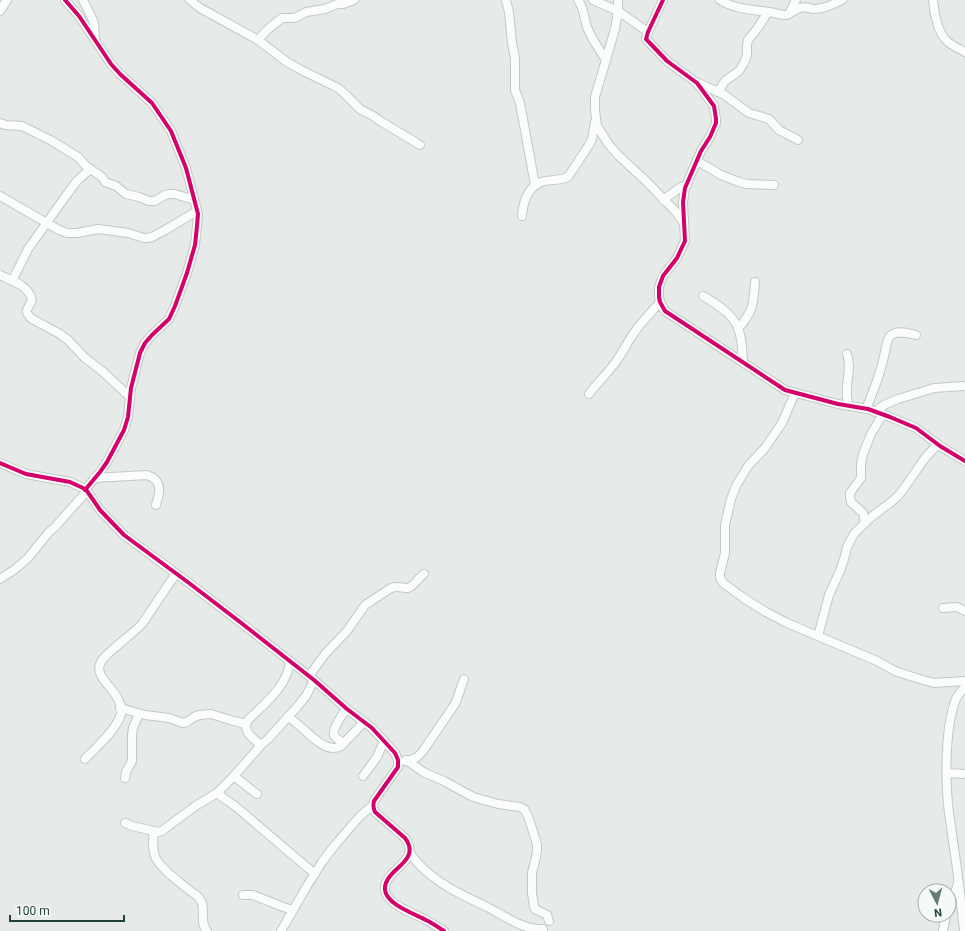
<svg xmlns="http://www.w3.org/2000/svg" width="965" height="931" font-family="Roboto,sans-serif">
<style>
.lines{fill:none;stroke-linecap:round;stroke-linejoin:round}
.street-casing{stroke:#c3c8c6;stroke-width:10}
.street{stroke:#fbfcfc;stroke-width:8}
.cycleway-casing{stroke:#f4faf7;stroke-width:6}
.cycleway{stroke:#d6006c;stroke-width:4}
</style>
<rect width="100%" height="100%" fill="#e6ebe9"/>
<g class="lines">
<defs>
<g id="street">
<polyline points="65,0 79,16 111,64 120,74 152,103 171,131 186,168 198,214 197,226 195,245 187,273 175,306 169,319 152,335 145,343 140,353 131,388 128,417 124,430 107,462 100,472 85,490"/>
<polyline points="83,0 91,16 94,23 95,39"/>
<path d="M 190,0 L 200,8 L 258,40 L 287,62 L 301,70 L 336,87 C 346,93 352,102 360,109 C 366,113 372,114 377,119 L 420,145"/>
<polyline points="506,0 509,12 512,43 515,58 515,90 520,103 535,185"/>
<path d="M 578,0 C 584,8 584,18 587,27 C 591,38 599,49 606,60"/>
<polyline points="593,0 618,11 648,32"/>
<polyline points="618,0 618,11 615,29 595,97 595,110 597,126 609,145 619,156 648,183 676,212 683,222"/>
<polyline points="663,0 648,32 646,39 667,61 697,83 714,106 716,119 716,123 710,137 701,151 685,188 683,202 685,241 677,258 663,276 659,287 659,297 660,302 665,311 785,390 838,404 868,409 890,417 916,428 940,446 965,461"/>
<path d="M 720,0 C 734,9 753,10 770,12 C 775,13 780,15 786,15 C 791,14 795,9 800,8 C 805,6 809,8 813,9 C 822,10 834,4 842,0"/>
<path d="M 933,0 C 934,13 938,34 948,42 C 953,46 959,49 965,52"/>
<polyline points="0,11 7,0"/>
<polyline points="789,14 796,0"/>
<polyline points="258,40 268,29 282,18 293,18 297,17 306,12 325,9 337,4 343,4 354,0"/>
<polyline points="698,83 723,94 749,113 769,119 779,130 798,140"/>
<polyline points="718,92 725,81 739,71 744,63 747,55 747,45 748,40 757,29 768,12"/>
<polyline points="0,123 5,125 22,126 52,141 78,157 86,166 102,177 105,182 116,186 126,194 139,197 149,201 155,201 165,195 169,194 175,194 194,200"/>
<polyline points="697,161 711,169 721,175 739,182 747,184 774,185"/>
<polyline points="0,196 59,230 67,233 77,233 98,229 106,230 128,233 144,238 147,238 152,237 167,229 197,211"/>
<polyline points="663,200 681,187 687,185"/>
<path d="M 522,216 C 523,201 529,184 545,181 C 553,180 561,180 568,177 L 589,145 L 592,139 L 595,122"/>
<path d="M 0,275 C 10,280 27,285 31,297 C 35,307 19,307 32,319 L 60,334 L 68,340 L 85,358 L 102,371 L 130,397"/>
<polyline points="12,281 28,249 68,193 77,181 90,169"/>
<path d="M 703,296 C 713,302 724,308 731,317 C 742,328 742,347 743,362"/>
<path d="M 738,329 C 754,310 753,305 755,282"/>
<path d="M 847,354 C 851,365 848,375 847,386 C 846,392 847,399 848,405"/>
<polyline points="795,393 782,423 765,448 748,466 736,486 731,499 725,525 725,553 720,573 720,578 723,583 745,599 766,612 787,623 877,661 895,671 913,677 934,683 965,681"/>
<path d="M 589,394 C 597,383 607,374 615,363 C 621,355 625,347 630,339 C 638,325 650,314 660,302"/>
<path d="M 866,409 C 874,390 881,372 885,352 C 886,347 887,338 891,335 C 898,330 909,333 916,335"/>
<polyline points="875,412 884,405 898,399 934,388 965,386"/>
<path d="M 0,463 L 26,474 L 70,482 L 83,488 L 87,491 L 100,510 L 124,535 L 189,583 L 240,622 L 314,680 L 347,709 L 372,728 L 395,753 L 398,760 L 398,767 L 374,801 C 373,805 373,808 375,812 L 405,838 C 423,862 383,869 385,890 C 386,904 415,914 426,920 C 432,923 438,927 444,931"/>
<path d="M 94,478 L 147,475 C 163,480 160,492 156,505"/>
<polyline points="865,523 863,513 851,502 850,497 850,493 861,478 861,464 863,454 871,434 883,414"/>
<polyline points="0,579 14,570 28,558 49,532 55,527 87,491"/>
<polyline points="943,608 957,607 965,611"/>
<polyline points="818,636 829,595 840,571 845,556 847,547 854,534 868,520 875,514 890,503 898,496 905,487 925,458 938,444"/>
<path d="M 309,676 L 325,654 L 347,631 L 365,605 L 391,588 C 399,585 404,589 408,588 C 414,586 418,578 424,574"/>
<polyline points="120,708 145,715 169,718 183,723 187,722 194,717 199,715 211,714 230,720 246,724"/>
<path d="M 288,716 C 292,720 296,723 300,726 C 310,735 327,754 341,746 L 364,722"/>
<path d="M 344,743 C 341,741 335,738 334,735 C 332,729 343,713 347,709"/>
<path d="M 261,745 C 254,739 241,731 248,720 C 264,704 288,686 290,661"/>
<path d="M 85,759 C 95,749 118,728 121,714 C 125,692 91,679 101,662 C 103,658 108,654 111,651 C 121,642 132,634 141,625 C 144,622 146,618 148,615 C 158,601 166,587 176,574"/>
<polyline points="406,760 425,773 444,781 473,797 498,804 520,807 524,809 528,816 537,844 537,850 536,857 532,873 532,893 534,906 535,909 547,915 549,921"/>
<path d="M 405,761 C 414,760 417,758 423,751 L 455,704 L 457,699 L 464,679"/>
<polyline points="947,773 965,774"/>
<polyline points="234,776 257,794"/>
<polyline points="363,776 377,757 384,741"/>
<polyline points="125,778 126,772 132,761 132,735 133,728 139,714"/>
<polyline points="217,793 225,799 235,806 315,874"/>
<polyline points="125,823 132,826 158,832 162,831 175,821 197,805 217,793 234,776 261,745 268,739 297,707 306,696 314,680"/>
<path d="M 154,831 C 153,840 152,848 155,856 C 158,867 183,885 193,893 C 195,894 197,895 198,897 C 208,906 198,922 207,931"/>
<path d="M 410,853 C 414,859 420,866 426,871 C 445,888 467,897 489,908 C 504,916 526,931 543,929"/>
<polyline points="959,883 964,931"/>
<polyline points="243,895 253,895 283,907 293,910"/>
<path d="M 949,906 C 952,898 958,889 958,880 C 958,874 957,868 956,862 C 954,848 952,834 950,820 C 945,788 944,729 956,699 C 958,694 962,691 965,687"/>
<polyline points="281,931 307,886 322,862 335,845 360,816 373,805"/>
<polyline points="943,931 946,915"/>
</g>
</defs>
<!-- street casing -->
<use href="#street" class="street-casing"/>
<!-- street -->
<use href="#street" class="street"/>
<defs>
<g id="cycleway">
<polyline points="65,0 79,16 111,64 120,74 152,103 171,131 186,168 198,214 197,226 195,245 187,273 175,306 169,319 152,335 145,343 140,353 131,388 128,417 124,430 107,462 100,472 85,490"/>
<polyline points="663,0 648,32 646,39 667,61 697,83 714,106 716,119 716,123 710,137 701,151 685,188 683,202 685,241 677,258 663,276 659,287 659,297 660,302 665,311 785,390 838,404 868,409 890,417 916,428 940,446 965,461"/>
<path d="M 0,463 L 26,474 L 70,482 L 83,488 L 87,491 L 100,510 L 124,535 L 189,583 L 240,622 L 314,680 L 347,709 L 372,728 L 395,753 L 398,760 L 398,767 L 374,801 C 373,805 373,808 375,812 L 405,838 C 423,862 383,869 385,890 C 386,904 415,914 426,920 C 432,923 438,927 444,931"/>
</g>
</defs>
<!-- cycleway casing -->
<use href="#cycleway" class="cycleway-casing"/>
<!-- cycleway -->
<use href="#cycleway" class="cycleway"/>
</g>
<!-- north arrow -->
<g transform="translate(937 903) rotate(174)"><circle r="19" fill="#f4faf7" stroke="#a0b0ab"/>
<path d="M0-3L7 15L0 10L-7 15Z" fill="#667c77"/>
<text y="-6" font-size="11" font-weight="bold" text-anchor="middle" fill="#214139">N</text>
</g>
<!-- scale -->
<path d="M10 915v6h114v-6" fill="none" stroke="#214139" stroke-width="2"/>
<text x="16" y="915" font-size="12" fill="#214139" stroke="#f4faf7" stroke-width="3" paint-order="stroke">100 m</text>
</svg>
